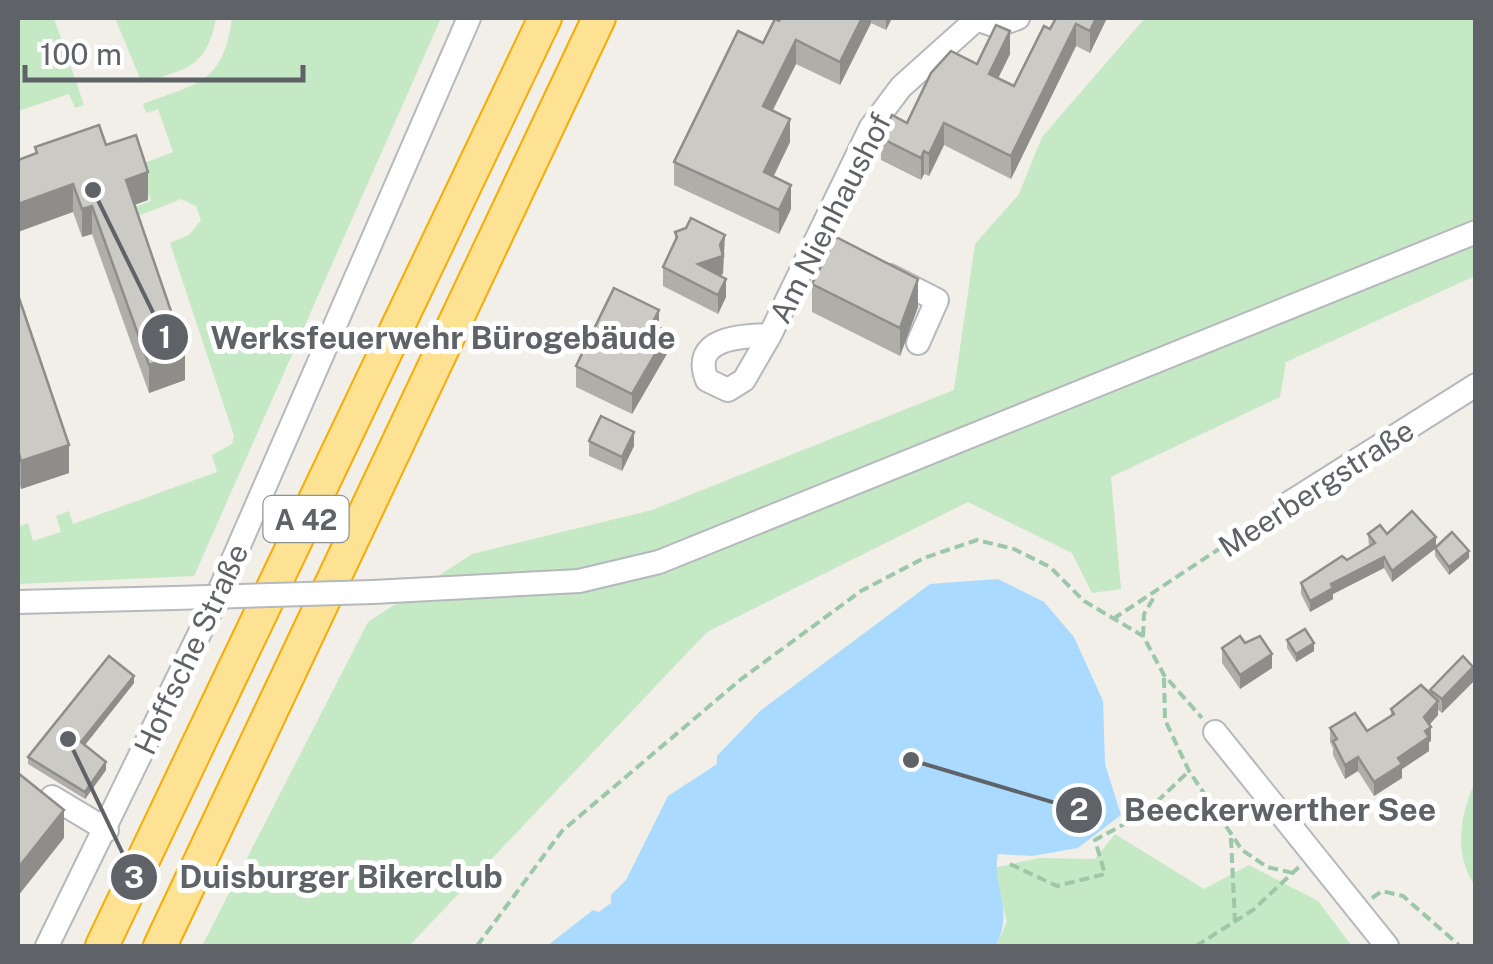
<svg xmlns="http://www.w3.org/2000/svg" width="1493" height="964" font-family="'Public Sans',sans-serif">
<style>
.green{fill:#c5e8c5}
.water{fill:#aadaff}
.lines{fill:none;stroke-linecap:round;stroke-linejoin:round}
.minor-casing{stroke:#b5b8bc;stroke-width:26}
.highway-casing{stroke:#f9ab00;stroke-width:36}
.path{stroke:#9cc7a9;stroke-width:4;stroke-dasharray:10 5;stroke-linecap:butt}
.minor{stroke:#fff;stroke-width:22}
.highway{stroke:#fde293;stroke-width:32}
.minor-bridge-casing{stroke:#b5b8bc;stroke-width:26;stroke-linecap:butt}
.minor-bridge{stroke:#fff;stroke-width:22}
.wall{fill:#afaea9}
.shaded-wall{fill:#8f8d8a}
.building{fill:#cccac5;stroke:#8f8d8a;stroke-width:2.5}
.labels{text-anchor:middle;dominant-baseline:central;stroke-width:10;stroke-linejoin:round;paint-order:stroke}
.shield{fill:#fff;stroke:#8f9295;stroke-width:2.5}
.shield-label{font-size:28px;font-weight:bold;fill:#5f6368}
.street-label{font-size:30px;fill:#5f6368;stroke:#fff}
.leader{fill:none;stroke:#5f6368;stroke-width:4}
.callout-dot{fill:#5f6368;stroke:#fff;stroke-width:4}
.mark-label{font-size:30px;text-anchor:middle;font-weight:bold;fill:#fff}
.callout-label{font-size:32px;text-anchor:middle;font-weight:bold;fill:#5f6368;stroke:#fff;stroke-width:10;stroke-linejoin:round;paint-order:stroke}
</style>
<rect width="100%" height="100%" fill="#f1efe8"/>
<!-- green -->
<g class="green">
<polygon points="18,18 54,18 84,105 75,108 69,94 18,111"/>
<path d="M 115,18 L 216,18 C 207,68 186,69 142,83 Z"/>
<path d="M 232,18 L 441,18 L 194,576 L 18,584 L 18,527 L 28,523 L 33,541 L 61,532 L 56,516 L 69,511 L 73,524 L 217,472 L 212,455 L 232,444 L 234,436 L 170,243 L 189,235 L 201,220 L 196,206 L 181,199 L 133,218 L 129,209 L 151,201 L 139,165 L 173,152 L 158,109 L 146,113 L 143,104 C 199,83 223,83 232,18 Z"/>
<polygon points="1145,18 1475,18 1475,276 1286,362 1280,397 1111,477 1121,589 1092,593 1072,553 968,502 707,632 409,946 202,946 368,622 472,554 652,510 954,390 975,244 1019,194 1042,137"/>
<path d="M 1475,782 L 1475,886 C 1453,853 1460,816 1475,782 Z"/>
<polygon points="1115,834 1204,889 1249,865 1318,901 1352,946 996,946 1007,922 994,868 1039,858 1095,859"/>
</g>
<!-- water -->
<path class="water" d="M 998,579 L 1044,602 L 1074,637 L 1103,701 L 1105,764 L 1121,815 L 1078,848 L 1032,856 L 998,854 C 991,889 1015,905 996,946 L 547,946 L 593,910 L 599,912 L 611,903 L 611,895 L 626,880 L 668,796 L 717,764 L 717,756 L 760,711 L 930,584 Z"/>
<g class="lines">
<defs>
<g id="minor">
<polyline points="979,20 996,26 1018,18"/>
<polyline points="890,276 937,300 918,343"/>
<path d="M 770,335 C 740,336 690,338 707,380 L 728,390 L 744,380 L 770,335 L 871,127 L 901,87 L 978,18"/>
<polyline points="1286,505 1476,385"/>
<polyline points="373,592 579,581 659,562 1476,232"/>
<polyline points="18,602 175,598"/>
<polyline points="1215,732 1387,946"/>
<polyline points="52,797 107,830"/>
<polyline points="47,946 211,610 469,18"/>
</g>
<g id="highway">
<polyline points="102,946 545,18"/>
<polyline points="160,946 599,18"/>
</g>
</defs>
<!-- minor casing -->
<use href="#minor" class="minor-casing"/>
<!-- highway casing -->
<use href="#highway" class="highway-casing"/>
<!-- path -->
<g class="path">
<polyline points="1113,619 1272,514"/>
<polyline points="1143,636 1144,614 1156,594"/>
<polyline points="1164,678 1165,720 1189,771 1242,850 1267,867 1293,873"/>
<polyline points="1231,838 1235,922"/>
<polyline points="1010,864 1057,886 1105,874 1095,840 1145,813 1189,771"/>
<polyline points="1372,898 1382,891 1403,896 1460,946"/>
<polyline points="477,946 562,831 740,680 861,591 924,558 977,540 1014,549 1050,567 1084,601 1143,636 1164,675 1202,718"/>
<polyline points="1196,946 1253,910 1300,866"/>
</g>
<!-- minor -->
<use href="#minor" class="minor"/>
<!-- highway -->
<use href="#highway" class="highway"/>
<defs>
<polyline id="minor-bridge" points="175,598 373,592"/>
</defs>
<!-- minor-bridge casing -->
<use href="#minor-bridge" class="minor-bridge-casing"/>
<!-- minor-bridge -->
<use href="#minor-bridge" class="minor-bridge"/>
</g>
<!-- wall -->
<g class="wall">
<polygon points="781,18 892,18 886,30 871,23 840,85 796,64 773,110 790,142 774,176 791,209 779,234 674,185 674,162"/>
<polygon points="1056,18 1107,18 1090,53 1076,46 1011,179 944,145 929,176 924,174 921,180 881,160 881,138 907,123 977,64 1010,54 998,78 1014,86"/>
<polygon points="106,145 148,200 134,205 185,380 149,393 92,234 82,237 73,212 35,154 35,147"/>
<polygon points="675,232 725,254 723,257 723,274 720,275 726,297 718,314 663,286 663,267 675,241"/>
<polygon points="812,284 918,307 900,356 812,312"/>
<polygon points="18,295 69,473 21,489 18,478"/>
<polygon points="659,327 668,352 632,414 576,387 576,366"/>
<polygon points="589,441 634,446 622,471 589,456"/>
<polygon points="1368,534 1387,534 1436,547 1469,558 1449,575 1435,556 1435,549 1392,582 1384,568 1333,594 1333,599 1310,612 1301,594 1301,583 1347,560 1369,547"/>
<polygon points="1287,640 1314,651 1296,662 1287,648"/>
<polygon points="1245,643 1272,668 1240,689 1222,663 1222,648"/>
<polygon points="1473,682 1442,713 1438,710 1438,715 1429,725 1431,741 1429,742 1429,751 1402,769 1402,778 1374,796 1358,771 1345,779 1333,755 1333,748 1330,742 1330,728 1367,731 1391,716 1391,709 1430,694 1430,690"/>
<polygon points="134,683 85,745 106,770 85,799 28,764 28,757"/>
</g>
<!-- shaded-wall -->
<g class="shaded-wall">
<polygon points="862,18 871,18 871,23 840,85 840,62"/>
<polygon points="886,18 892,18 886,30"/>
<polygon points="1096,18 1107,18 1090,53 1090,31"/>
<polygon points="1076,24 1076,46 1011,179 1011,156"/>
<polygon points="1010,31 1010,54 989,97 989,74"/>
<polygon points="796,40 796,64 763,129 763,106"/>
<polygon points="790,119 790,142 764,195 764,172"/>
<polygon points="944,123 944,145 929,176 929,154"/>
<polygon points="924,151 924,174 921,180 921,158"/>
<polygon points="148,172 148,200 126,208 126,180"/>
<polygon points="73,184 73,212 18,232 18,204"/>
<polygon points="791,185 791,209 779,234 779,210"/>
<polygon points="92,206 92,234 82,237 82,209"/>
<polygon points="725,235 723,274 698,283 698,264 720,245"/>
<polygon points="726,279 726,297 718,314 718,295"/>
<polygon points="918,279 918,307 900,356 900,328"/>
<polygon points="659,310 659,330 652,324"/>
<polygon points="668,332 668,352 632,414 632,394"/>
<polygon points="185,352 185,380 149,393 149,365"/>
<polygon points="634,432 634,446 622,471 622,457"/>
<polygon points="69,445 69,473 21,489 21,461"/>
<polygon points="1436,537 1436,548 1392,582 1392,571"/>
<polygon points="1469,551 1469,558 1449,575 1449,567"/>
<polygon points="1384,557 1384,568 1333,594 1333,599 1310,612 1310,601 1331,584"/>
<polygon points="1314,643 1314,651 1296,662 1296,654"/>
<polygon points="1272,654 1272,668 1240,689 1240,675"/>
<polygon points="1473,667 1473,682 1442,713 1442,699"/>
<polygon points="134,676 134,683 81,750 81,742"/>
<polygon points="1438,701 1438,715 1424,731 1424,717"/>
<polygon points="1431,727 1431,741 1429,742 1429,751 1402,769 1402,778 1374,796 1374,782 1425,731"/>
<polygon points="1358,757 1358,771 1345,779 1345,765"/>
<polygon points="106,762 106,770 85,799 85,792"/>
<polygon points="64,810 64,838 18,896 18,868"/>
</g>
<!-- building -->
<g class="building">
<polygon points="781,18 862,18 840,62 796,40 763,106 790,119 764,172 791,185 779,210 674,162 738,31 763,43 775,19 779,21"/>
<polygon points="1056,18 1096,18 1090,31 1076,24 1011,156 944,123 929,154 924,151 921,158 881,138 892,115 907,123 931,73 951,51 977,64 996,25 1010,31 989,74 1014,86 1044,26 1050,29"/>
<polygon points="99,125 106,145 136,135 148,172 126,180 185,352 149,365 92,206 82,209 73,184 18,204 18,160 37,153 35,147"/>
<polygon points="691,218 725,235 720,245 723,256 698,264 726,279 718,295 663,267 677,237 675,232 686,228"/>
<polygon points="836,237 918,279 900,328 812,284"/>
<polygon points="614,288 659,310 652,324 668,332 632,394 576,366"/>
<polygon points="18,295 69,445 21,461 18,450"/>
<polygon points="601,416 634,432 622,457 589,441"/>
<polygon points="1412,511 1436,537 1392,571 1384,557 1331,584 1333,588 1310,601 1301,583 1342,556 1347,560 1375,543 1368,534 1380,525 1387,534"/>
<polygon points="1452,532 1469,551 1449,567 1435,548"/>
<polygon points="1305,629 1314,643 1296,654 1287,640"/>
<polygon points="1240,636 1245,643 1260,636 1272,654 1240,675 1222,648"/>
<polygon points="109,656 134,676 81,742 106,762 85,792 28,757"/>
<polygon points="1463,656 1473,667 1442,699 1430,690"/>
<polygon points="1421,685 1438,701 1424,717 1431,727 1425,731 1429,737 1398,758 1402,764 1374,782 1358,757 1345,765 1333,741 1337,739 1330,728 1355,713 1367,731 1394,714 1391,709"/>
<polygon points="18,773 64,810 18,868"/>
</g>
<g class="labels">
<!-- shield labels -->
<rect class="shield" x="263.5" y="496" width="85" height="46" rx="8"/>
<g class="shield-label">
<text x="306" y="519">A 42</text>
</g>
<!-- street labels -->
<g class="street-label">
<text transform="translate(830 218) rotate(-63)">Am Nienhaushof</text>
<text transform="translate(1316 488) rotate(-33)">Meerbergstraße</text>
<text transform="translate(191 649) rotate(-65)">Hoffsche Straße</text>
</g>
</g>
<!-- callouts -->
<path class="leader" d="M93 190L165 337M911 760L1079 810M68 739L134 877"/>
<g class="callout-dot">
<circle cx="93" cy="190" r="10"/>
<circle cx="911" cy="760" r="10"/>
<circle cx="68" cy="739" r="10"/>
<circle cx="165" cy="337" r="25"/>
<circle cx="1079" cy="810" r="25"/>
<circle cx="134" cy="877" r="25"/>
</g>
<g class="mark-label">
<text x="165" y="348">1</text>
<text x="1079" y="820">2</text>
<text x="134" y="888">3</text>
</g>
<g class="callout-label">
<text x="443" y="349">Werksfeuerwehr Bürogebäude</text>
<text x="1280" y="821">Beeckerwerther See</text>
<text x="341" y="888">Duisburger Bikerclub</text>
</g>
<!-- border -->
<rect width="1493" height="964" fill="none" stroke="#5f6368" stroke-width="40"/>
<!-- scale -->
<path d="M25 65v15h278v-15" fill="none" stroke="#5f6368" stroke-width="5"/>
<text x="40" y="65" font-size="30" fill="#5f6368" stroke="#ffffff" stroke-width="8" paint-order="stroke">100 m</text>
</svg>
